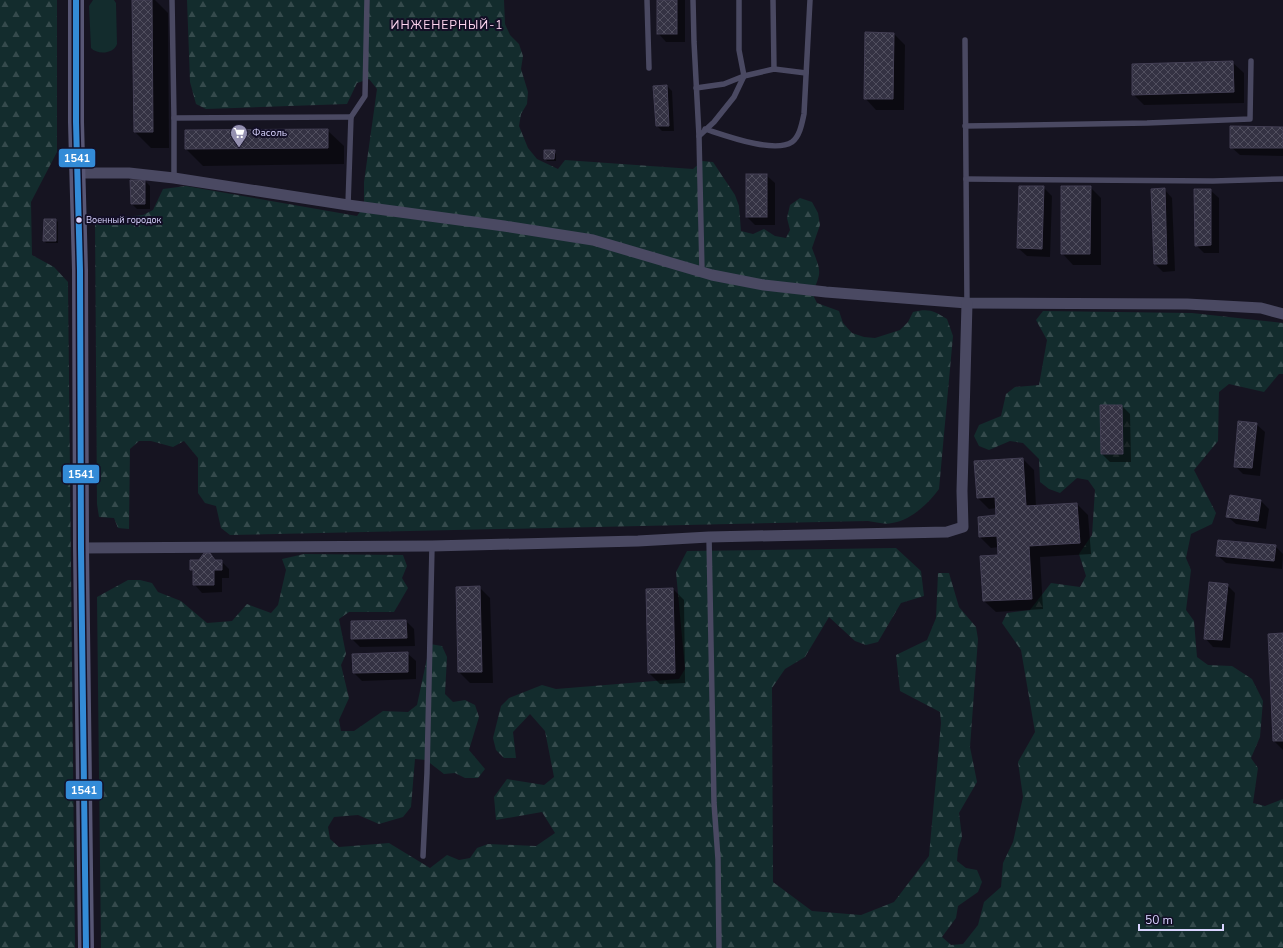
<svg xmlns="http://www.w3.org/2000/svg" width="1283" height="948" font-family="'Nunito Sans',sans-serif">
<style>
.grass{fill:#132c2d}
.forest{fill:url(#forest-firs)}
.shadow{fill:#0007}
.building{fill:url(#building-cross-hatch);stroke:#433f54}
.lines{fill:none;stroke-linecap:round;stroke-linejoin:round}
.lane{stroke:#4a4962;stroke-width:5.5}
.street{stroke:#4a4962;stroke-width:11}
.secondary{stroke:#575674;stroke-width:16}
.bus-1-casing{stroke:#130f26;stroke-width:9}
.bus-1{stroke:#338bd7;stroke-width:6}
.bus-dot{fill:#d9d4ff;stroke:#130f26;stroke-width:1.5}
.labels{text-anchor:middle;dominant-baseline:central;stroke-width:4;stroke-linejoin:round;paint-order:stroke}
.bus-label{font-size:9px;fill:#d9d4ff;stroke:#130f26;text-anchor:start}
.poi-label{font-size:10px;fill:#d9d4ff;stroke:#130f26;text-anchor:start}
.quarter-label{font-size:12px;letter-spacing:1px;fill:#ffd6f0;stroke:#130f26}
.line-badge{stroke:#130f26;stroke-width:1.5}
.badge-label{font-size:11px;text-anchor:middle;font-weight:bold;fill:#fff}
</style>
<defs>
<pattern id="forest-firs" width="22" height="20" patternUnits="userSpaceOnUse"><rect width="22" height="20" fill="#132c2d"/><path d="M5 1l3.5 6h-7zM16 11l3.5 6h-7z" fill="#354a4c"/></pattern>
<pattern id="building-cross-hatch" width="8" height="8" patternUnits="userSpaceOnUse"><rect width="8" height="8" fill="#343243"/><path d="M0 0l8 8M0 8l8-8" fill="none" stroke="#514f5f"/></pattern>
</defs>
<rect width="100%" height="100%" fill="#161421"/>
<!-- grass -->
<path class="grass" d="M 93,0 L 114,0 L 116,3 L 117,44 C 114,54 97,55 91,48 L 89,6 Z"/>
<!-- forest -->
<g class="forest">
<polygon points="0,0 57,0 57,152 31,202 32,255 54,267 68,282 75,948 0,948"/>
<path d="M 187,0 L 504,0 L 505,24 L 510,35 L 519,44 L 523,56 L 521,69 L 528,92 L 527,104 L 521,114 L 519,126 L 528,148 L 537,159 L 558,169 L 565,160 L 693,169 L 702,161 L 713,162 L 735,195 L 739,206 L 741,231 L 753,234 L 764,229 L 775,236 L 786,238 L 790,230 L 787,218 L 790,205 L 800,198 L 812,202 L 818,213 L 820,225 L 812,248 C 820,270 823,271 812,293 L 817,303 L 839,311 L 843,323 L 852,333 L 864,337 L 875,338 L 900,330 L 908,322 L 913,312 C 929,308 934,311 947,319 L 953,336 L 939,489 C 929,503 910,521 892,523 C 885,525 875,522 868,521 L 230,535 L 221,528 L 216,506 L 205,503 L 198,493 L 198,458 L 184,441 L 173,447 L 151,441 L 139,441 L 130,449 L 129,529 L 118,528 L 114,518 L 99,517 L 97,504 L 95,220 L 143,215 L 153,210 L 163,189 L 186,186 L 357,216 L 364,206 L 364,182 L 377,89 L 369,79 L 357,83 L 347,104 L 206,109 L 196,104 L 190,82 Z"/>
<polygon points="1043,311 1192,313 1283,323 1283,374 1279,374 1264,392 1229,384 1219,392 1218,441 1194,470 1216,513 1212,524 1191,534 1186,558 1191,570 1186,610 1194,621 1197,657 1208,665 1232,666 1252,679 1263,701 1260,737 1251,758 1258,768 1253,803 1265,806 1283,799 1283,948 101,948 97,597 128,580 140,580 152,583 158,592 181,601 207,623 232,621 247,604 271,613 278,605 286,570 282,559 304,554 403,555 407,566 402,578 408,588 394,612 349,612 339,619 346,654 341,665 349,698 339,720 341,731 354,731 383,711 408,712 417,705 430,644 442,646 447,657 445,694 453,702 465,700 475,705 479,717 469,750 485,769 478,778 465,778 455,773 444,774 426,760 415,759 411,807 403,817 379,824 358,815 334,817 328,827 330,839 339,847 389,843 430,868 447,855 459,860 470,858 477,848 488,844 536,846 555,833 542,812 496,820 494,797 507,779 544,785 554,777 545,731 530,714 513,732 516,758 504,758 496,750 493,738 501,706 509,698 542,685 556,689 679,679 685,669 676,572 687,551 896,548 921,571 924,596 901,603 878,642 866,645 855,641 829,617 805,657 785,669 772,688 773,882 812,911 861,915 894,902 929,856 941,723 940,712 900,691 896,655 927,640 936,618 938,573 949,573 959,607 976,627 978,639 970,747 977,782 959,813 962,837 958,849 957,861 966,868 977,870 982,882 978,892 958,906 956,918 942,937 951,945 963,944 978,925 984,902 1001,887 1003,863 1013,842 1023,797 1018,762 1035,732 1021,650 1002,623 1007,613 1030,610 1051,583 1080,587 1086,576 1079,554 1092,535 1095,490 1088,480 1077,478 1060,493 1049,489 1040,482 1039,459 1023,443 1010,441 989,450 979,446 974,436 979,425 1001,416 1006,394 1015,387 1039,385 1047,340 1036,320"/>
</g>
<!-- shadow -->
<g class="shadow">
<polygon points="133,0 155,0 168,13 169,148 151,148 135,132"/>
<polygon points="658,0 685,0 685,42 666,42 658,33"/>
<polygon points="894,34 905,45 904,110 876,110 865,98"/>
<polygon points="1232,62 1244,73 1244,103 1144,105 1133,94"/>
<polygon points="654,86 667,86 672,91 674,131 662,131 657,126"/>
<polygon points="1283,128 1283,156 1240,155 1231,147"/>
<polygon points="327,130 344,146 344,164 203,166 186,149"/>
<polygon points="554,151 556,154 556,161 547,161 545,158"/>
<polygon points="766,175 775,183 775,225 755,225 747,217"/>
<polygon points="145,181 150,186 150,209 137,209 132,204"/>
<polygon points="1020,187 1043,187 1052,196 1050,257 1027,256 1018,248"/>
<polygon points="1090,187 1101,198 1101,265 1073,265 1062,253"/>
<polygon points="1164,189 1172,198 1175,271 1163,272 1155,264"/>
<polygon points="1210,190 1219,198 1219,253 1204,253 1196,245"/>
<polygon points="56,220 58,222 58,243 46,243 44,240"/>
<polygon points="1122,406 1130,414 1131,462 1110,462 1102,454"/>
<polygon points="1256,424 1265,432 1260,476 1243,474 1235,466"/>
<polygon points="1023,459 1034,470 1036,506 1077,504 1088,515 1091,554 1040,557 1043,609 996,612 984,601 981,557 1000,556 999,547 991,548 980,537 997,516 997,508 989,509 978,498 975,462"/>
<polygon points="1230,496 1261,501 1269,509 1266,529 1236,524 1227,516"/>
<polygon points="1275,546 1283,554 1282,569 1226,563 1217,555"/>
<polygon points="209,554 216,561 221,561 229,569 229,578 222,578 222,592 202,593 194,584 194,573 191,570"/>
<polygon points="1227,585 1235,593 1230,648 1213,647 1205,638"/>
<polygon points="479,587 490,598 493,683 470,683 459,672 457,588"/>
<polygon points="673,589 684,600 685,683 660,684 649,673"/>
<polygon points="406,621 414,629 415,646 360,647 352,639 352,622"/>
<polygon points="1283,634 1283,750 1274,741"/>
<polygon points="407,653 416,661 416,679 362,681 354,673"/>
</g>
<!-- building -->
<g class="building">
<polygon points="132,0 152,0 153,132 134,132"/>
<rect x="657" y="0" width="20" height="34"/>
<polygon points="865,32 894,33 893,99 864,99"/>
<polygon points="1233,61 1234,92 1132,95 1132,64"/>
<polygon points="667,85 669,126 656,126 653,86"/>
<polygon points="1230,126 1283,127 1283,148 1230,148"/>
<polygon points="328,129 328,148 185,149 185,130"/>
<polygon points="544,150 555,150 554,159 544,159"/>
<rect x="746" y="174" width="21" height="43"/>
<polygon points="130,180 145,180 145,204 131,204"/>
<polygon points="1019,186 1044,186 1042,249 1017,248"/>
<polygon points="1061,186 1091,186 1090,254 1061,254"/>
<polygon points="1165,188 1167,264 1154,264 1151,189"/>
<polygon points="1194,189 1211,189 1211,245 1195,246"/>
<polygon points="44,219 56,219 56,241 43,241"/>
<polygon points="1100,405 1122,405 1123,454 1101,454"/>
<polygon points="1238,421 1257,423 1252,468 1234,467"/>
<polygon points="1023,458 1026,506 1077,503 1080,543 1029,546 1032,599 983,601 980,556 998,555 997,536 979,537 978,517 996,515 995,497 977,498 974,461"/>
<polygon points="1230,495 1261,500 1258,521 1226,517"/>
<polygon points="1218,540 1276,545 1274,561 1216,556"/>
<polygon points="204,553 210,553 215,560 222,560 222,570 214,570 214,585 193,585 193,570 190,570 190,560 199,560"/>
<polygon points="1209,582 1228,584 1222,640 1204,639"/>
<polygon points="480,586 482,672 458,672 456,587"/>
<polygon points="673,588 675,673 648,673 646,589"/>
<polygon points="406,620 407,638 351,639 351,621"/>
<polygon points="1283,633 1283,741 1273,741 1268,634"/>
<polygon points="408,652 408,672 353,673 352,654"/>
</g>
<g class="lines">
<!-- lane -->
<g class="lane">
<polyline points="172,0 174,118 174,178"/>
<polyline points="647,0 649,68"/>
<polyline points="693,0 694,42 699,136"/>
<polyline points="773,0 774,69"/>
<polyline points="965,40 967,303"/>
<polyline points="696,88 724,84 744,76 774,69 806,73"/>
<polyline points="174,118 351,117"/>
<polyline points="965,126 1147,123 1250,119 1251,61"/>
<path d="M 705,129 C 724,135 774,154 792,142 C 800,136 802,123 804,114 L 810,0"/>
<polyline points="966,179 1213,181 1283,179"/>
<polyline points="348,205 351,117 365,96 367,0"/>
<polyline points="702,272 699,136 714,122 734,97 744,76 739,50 739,0"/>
<polyline points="709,537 714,803 718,859 719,948"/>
<polyline points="423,856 427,773 432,546"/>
</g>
<!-- street -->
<g class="street">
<polyline points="77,173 129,173 174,178 348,205 504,226 593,240 712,275 764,285 826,292 967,303 1187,304 1261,308 1283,314"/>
<polyline points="81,548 432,546 638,541 709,537 947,532 963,527 962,491 967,303"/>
</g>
<!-- secondary -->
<polyline class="secondary" points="76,0 76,122 80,270 81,548 86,948"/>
<defs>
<polyline id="bus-1" points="76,0 76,122 80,270 81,548 86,948"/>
</defs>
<!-- bus-1 casing -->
<use href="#bus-1" class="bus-1-casing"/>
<!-- bus-1 -->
<use href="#bus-1" class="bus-1"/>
</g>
<!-- icons -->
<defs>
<symbol id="supermarket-pin" viewBox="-11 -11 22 30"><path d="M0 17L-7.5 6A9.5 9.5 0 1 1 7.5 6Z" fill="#9591b1" stroke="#130f26"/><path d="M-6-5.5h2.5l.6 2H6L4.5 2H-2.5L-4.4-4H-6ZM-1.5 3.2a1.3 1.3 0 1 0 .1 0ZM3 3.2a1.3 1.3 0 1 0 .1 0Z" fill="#fff"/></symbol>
</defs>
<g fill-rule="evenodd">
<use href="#supermarket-pin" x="229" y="123" width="20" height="27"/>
</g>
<!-- markers -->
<circle class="bus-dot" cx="79" cy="220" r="3.5"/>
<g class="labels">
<!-- bus labels -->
<g class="bus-label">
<text x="86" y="220">Военный городок</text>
</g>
<!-- poi labels -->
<g class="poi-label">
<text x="252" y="133">Фасоль</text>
</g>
<!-- quarter labels -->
<g class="quarter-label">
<text x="447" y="25">ИНЖЕНЕРНЫЙ-1</text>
</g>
</g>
<g class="line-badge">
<rect x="58" y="148" width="38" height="20" rx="4" fill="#338bd7"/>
<rect x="62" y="464" width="38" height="20" rx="4" fill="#338bd7"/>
<rect x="65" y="780" width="38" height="20" rx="4" fill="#338bd7"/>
</g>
<g class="badge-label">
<text x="77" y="162">1541</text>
<text x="81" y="478">1541</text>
<text x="84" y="794">1541</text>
</g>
<!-- scale -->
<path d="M1139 924v6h84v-6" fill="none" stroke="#d9d4ff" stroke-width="2"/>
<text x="1145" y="924" font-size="12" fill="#d9d4ff" stroke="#130f26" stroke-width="3" paint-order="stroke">50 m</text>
</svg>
